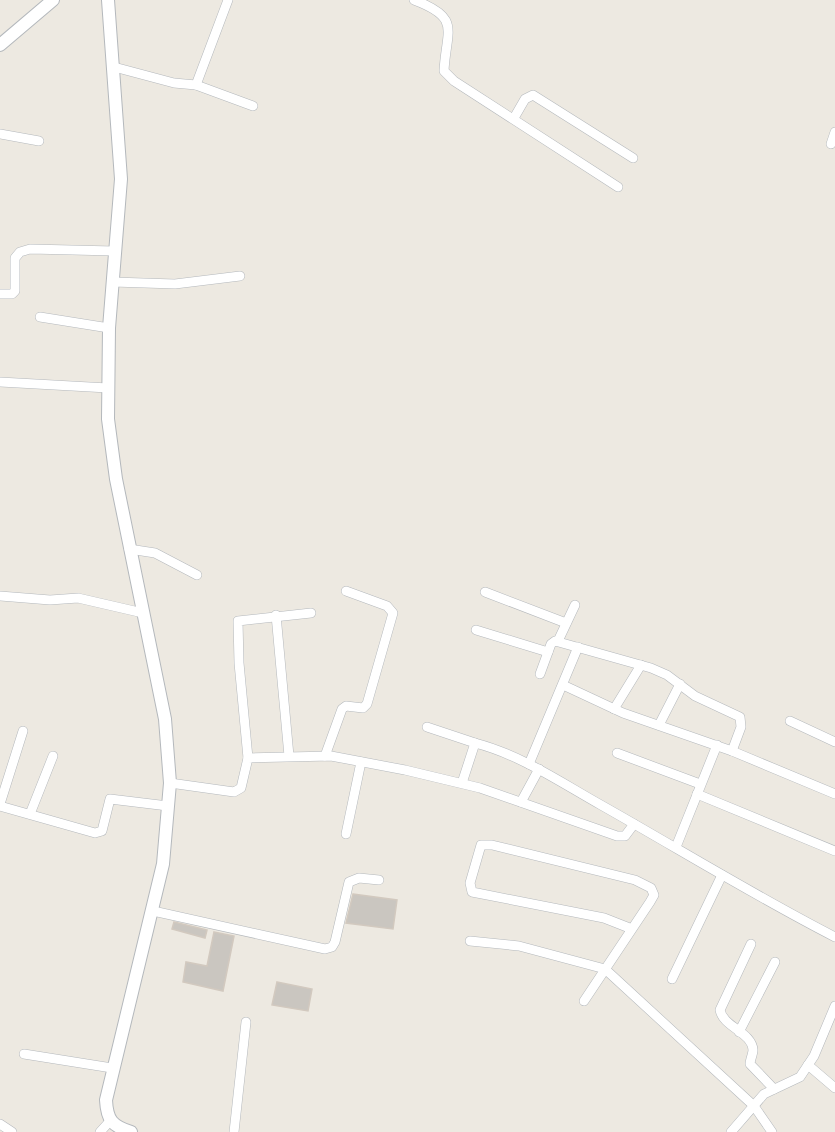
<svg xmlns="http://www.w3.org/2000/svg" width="835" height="1132" font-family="'Nunito Sans',sans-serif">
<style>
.building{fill:#cac6c0;stroke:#d2c9bf;stroke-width:1.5}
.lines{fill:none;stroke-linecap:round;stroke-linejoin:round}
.minor-casing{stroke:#b4b8bc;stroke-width:10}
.tertiary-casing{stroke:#b4b8bc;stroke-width:14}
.minor{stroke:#fff;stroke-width:9}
.tertiary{stroke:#fff;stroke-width:12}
</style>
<rect width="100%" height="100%" fill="#ede9e1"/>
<!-- building -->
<g class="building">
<polygon points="353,894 397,900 393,929 346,923"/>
<polygon points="174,922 207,930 205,938 172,929"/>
<polygon points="214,932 234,936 223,991 183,982 186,962 207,966"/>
<polygon points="277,982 312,989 308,1011 272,1005"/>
</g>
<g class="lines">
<defs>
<g id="minor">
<path d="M 414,0 C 462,18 446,30 444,71 L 454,81 L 618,187"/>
<polyline points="114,67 174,83 196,85 253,106"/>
<polyline points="196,85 228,0"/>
<polyline points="514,118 525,99 533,95 633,158"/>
<polyline points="0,134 39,141"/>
<polyline points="831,144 835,132"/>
<polyline points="113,282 175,284 240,276"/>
<polyline points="0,294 12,294 15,291 15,258 20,252 30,249 114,251"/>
<polyline points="40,317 109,328"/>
<polyline points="0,382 108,388"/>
<polyline points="129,549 155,553 197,575"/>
<polyline points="485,592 566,623"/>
<polyline points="0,596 50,600 78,598 143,613"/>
<polyline points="276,615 289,756"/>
<polyline points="476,630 548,652"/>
<polyline points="558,641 575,605"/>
<polyline points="540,674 551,644 555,641 651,668 667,675 695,696 740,717 741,727 732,751"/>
<polyline points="563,685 623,713 732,751 835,794"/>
<polyline points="614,709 641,665"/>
<polyline points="790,721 835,742"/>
<polyline points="659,725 680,684"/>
<polyline points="427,727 475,743 462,783"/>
<path d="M 475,743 C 521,755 560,782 601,805 C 679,849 755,896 835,937"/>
<polyline points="617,753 700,784"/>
<polyline points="325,756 342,709 346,706 363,708 367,704 393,613 387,606 346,591"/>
<polyline points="248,758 239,663 238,621 311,613"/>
<polyline points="529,764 578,647"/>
<polyline points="170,783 234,792 241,788 248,758 331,756 405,770 480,788 617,836 625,836 634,824"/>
<polyline points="697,794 835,851"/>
<polyline points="521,802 539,769"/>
<polyline points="0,804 23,731"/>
<polyline points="0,806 95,833 102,831 110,799 168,806"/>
<polyline points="30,814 53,756"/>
<polyline points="346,834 361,762"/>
<polyline points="676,847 717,745"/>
<polyline points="153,911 325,949 332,947 335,942 349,882 359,878 379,880"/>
<polyline points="470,941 519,946 605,969 754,1106 772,1132"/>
<path d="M 751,944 L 720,1010 C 723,1027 752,1032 753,1050 C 753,1054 750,1060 750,1064 L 774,1089"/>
<polyline points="672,979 722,875"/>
<polyline points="584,1001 650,902 654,895 651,888 635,880 492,845 481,845 470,883 472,892 604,918 632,929"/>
<polyline points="739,1032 775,962"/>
<polyline points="24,1054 112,1068"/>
<polyline points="808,1065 835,1088"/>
<polyline points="0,1124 12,1132"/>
<polyline points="100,1132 110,1121"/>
<polyline points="234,1132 246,1022"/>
<polyline points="731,1132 764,1094 800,1077 814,1056 835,1006"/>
</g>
<g id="tertiary">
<path d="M 108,0 L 121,179 L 109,328 L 108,419 L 116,479 L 165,719 L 170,783 L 163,864 L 106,1100 C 107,1120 112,1126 131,1132"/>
<polyline points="0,45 53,0"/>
</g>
</defs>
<!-- minor casing -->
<use href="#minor" class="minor-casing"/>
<!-- tertiary casing -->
<use href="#tertiary" class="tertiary-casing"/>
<!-- minor -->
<use href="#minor" class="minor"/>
<!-- tertiary -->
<use href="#tertiary" class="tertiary"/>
</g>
</svg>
